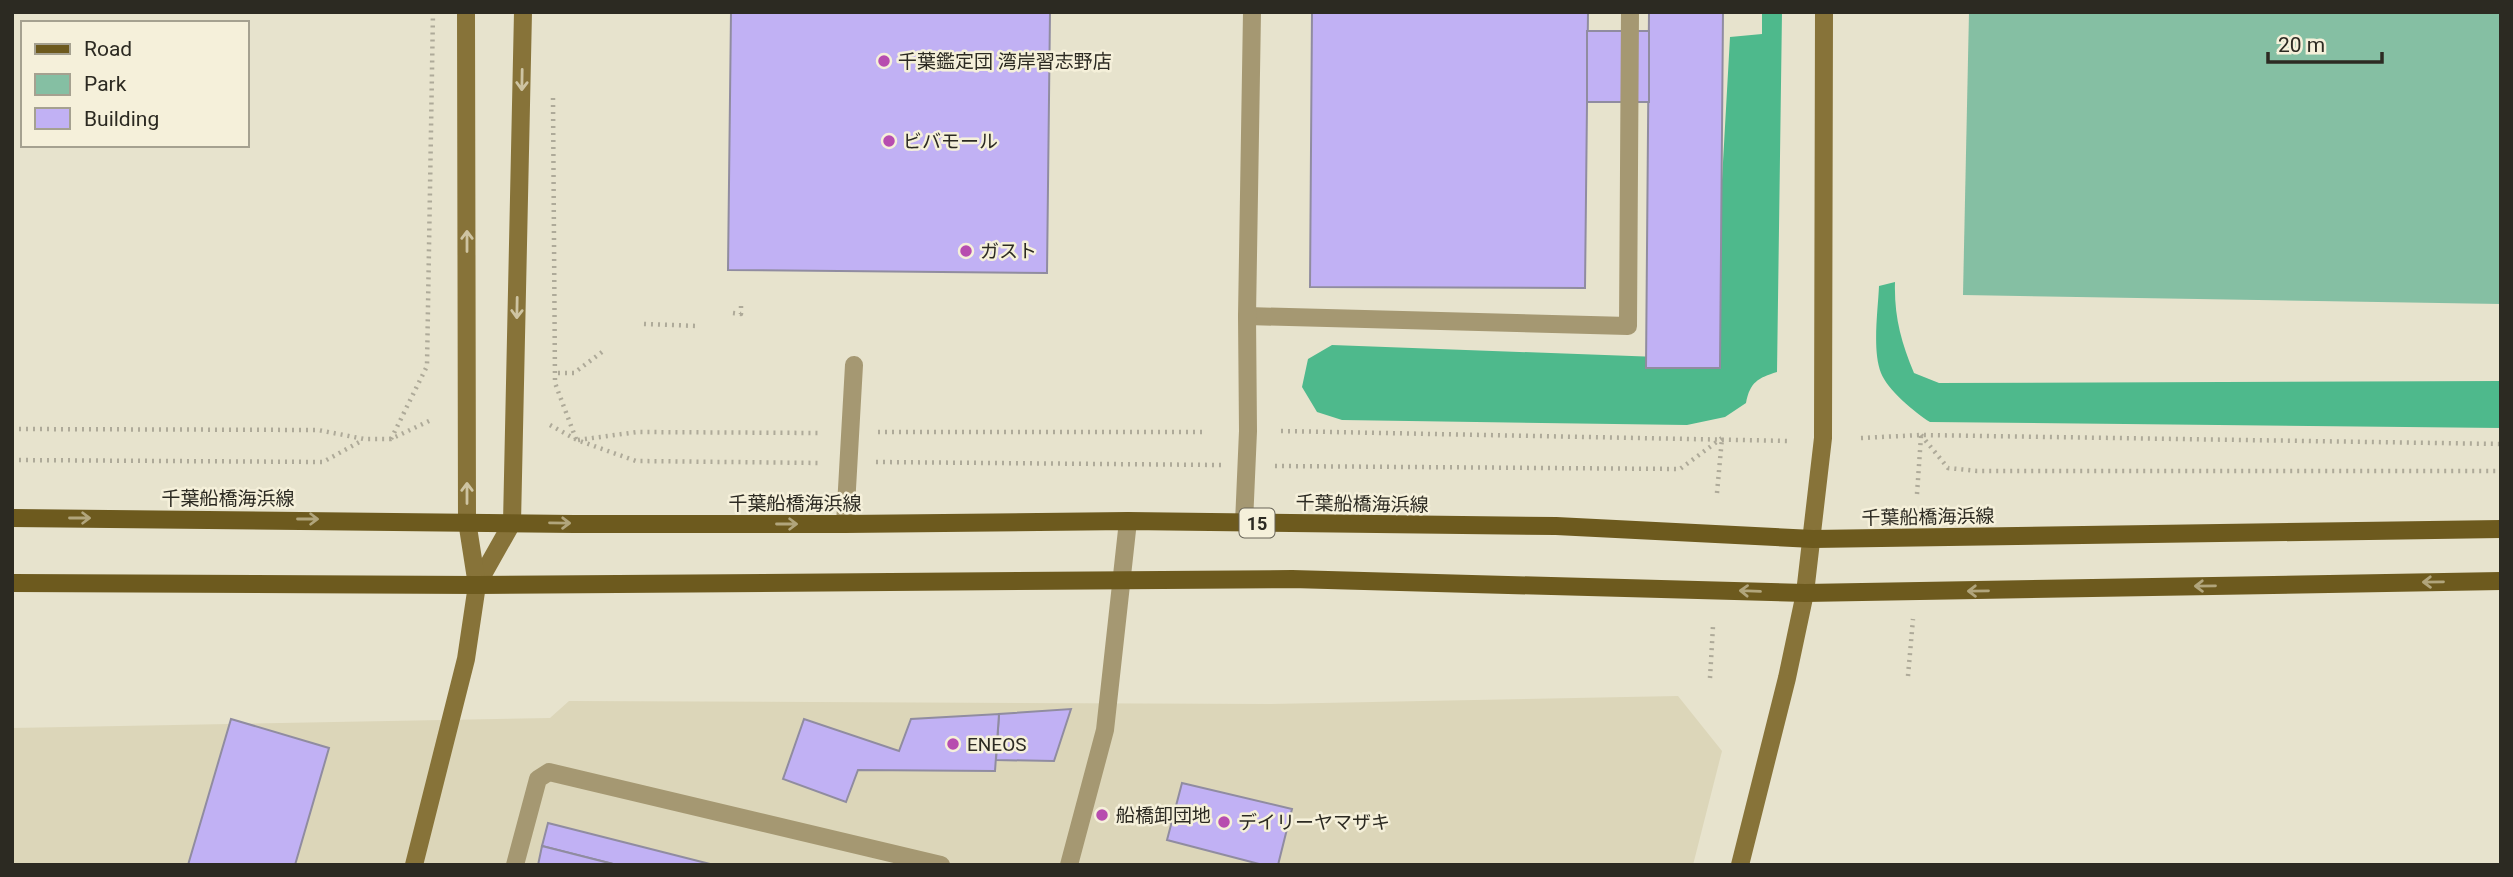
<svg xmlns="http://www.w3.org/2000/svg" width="2513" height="877" font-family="Roboto,'Noto Sans JP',sans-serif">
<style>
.built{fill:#dcd6b9}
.green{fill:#85bfa3}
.forest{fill:#4eb98c}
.building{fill:#c1b1f4;stroke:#908ca0;stroke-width:2}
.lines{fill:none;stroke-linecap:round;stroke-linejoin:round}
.path{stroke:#aeaa99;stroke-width:4.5;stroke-dasharray:2 5;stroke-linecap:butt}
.lane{stroke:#a59872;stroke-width:18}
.secondary{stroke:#877339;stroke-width:18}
.primary{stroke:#6d5a1e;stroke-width:18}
.oneway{stroke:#cec4a2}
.oneway2{stroke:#b1a57c}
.poi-dot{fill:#b74daf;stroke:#f5f0da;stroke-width:2.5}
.labels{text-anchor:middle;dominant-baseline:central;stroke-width:5;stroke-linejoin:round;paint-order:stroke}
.shield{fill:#f5f0da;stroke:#686559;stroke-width:2}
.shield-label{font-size:18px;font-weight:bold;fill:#2c2a22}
.poi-label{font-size:19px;fill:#2c2a22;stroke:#f5f0da;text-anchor:start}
.street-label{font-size:19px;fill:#2c2a22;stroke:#f5f0da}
</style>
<rect width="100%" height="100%" fill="#e7e3cd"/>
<!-- built -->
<polygon class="built" points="1678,696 1722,751 1693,865 12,865 12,728 550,718 569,701 1270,704"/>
<!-- green -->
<polygon class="green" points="1969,12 2501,12 2501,304 1963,295"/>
<!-- forest -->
<g class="forest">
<path d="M 1762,12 L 1782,12 L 1777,372 C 1758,378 1750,382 1746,403 L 1725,417 L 1687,425 L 1342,420 L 1317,412 L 1302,387 L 1308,359 L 1332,345 L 1712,359 L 1730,37 L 1762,34 Z"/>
<path d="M 1895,282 C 1894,316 1901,342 1914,373 L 1939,383 L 2501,381 L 2501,428 L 1930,422 C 1915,413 1887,389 1881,373 C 1872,350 1878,310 1879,286 Z"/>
</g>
<!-- building -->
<g class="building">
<polygon points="731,12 1050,12 1047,273 728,270"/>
<polygon points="1312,12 1588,12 1585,288 1310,287"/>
<polygon points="1649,12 1723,12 1720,368 1646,368"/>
<rect x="1587" y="31" width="62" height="71"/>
<polygon points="1071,709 1054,761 996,760 999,714"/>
<polygon points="999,714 995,771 858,770 846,802 783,779 804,719 899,751 911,719"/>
<polygon points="231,719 329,748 295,865 188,865"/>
<polygon points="1182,783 1292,809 1278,865 1263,865 1167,840"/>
<polygon points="548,823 714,865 617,865 542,846"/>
<polygon points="542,846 617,865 538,865"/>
</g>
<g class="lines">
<!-- path -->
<g class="path">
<polyline points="553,98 555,383 576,439"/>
<polyline points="733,313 741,314 741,306"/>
<polyline points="644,324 698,326"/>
<polyline points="558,373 574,373 602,352"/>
<polyline points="550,425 577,440 636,461 822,463"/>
<polyline points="12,429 318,430 364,439 391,439 431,420"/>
<polyline points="1281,431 1791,441"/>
<polyline points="878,432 1207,432"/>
<polyline points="1921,435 1948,468 1977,471 2501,471"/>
<polyline points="1861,438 1921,435 2501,444"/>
<polyline points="391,439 427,366 433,12"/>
<polyline points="578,440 637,432 819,433"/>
<polyline points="12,460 323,462 363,440"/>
<polyline points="876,462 1221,465"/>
<polyline points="1275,466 1680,469 1722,438"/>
<polyline points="1717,493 1722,438"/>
<polyline points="1917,494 1921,436"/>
<polyline points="1908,676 1913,619"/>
<polyline points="1710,678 1713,626"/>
</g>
<!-- lane -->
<g class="lane">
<polyline points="1247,316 1628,326 1630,12"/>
<polyline points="1244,523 1248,431 1247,316 1252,12"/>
<polyline points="845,524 854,365"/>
<polyline points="515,865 538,779 549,772 941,865"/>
<polyline points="1069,865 1105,730 1128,521"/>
</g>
<!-- secondary -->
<g class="secondary">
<polyline points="477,585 512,523 523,12"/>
<polyline points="414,865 466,659 477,585 467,521 466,12"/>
<polyline points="1740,865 1787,678 1805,593 1823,438 1824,12"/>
</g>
<!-- primary -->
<g class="primary">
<polyline points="12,518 574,524 845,524 1128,521 1556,526 1813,539 2501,529"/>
<polyline points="12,583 477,585 1292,579 1805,593 2501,581"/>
</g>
</g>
<!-- one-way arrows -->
<defs><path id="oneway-shaft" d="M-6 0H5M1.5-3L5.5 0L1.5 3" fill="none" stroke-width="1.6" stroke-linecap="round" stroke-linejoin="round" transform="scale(1.75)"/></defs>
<g class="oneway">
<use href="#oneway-shaft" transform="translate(522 80) rotate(91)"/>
<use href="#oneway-shaft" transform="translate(467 241) rotate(-90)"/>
<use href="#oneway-shaft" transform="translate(517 308) rotate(91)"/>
<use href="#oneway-shaft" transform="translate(467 493) rotate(-90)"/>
</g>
<g class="oneway2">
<use href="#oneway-shaft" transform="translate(80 518)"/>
<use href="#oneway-shaft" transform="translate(308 519)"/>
<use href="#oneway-shaft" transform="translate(560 523) rotate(1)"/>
<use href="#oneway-shaft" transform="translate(787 524)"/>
<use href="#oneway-shaft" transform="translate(2433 582) rotate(179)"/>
<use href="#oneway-shaft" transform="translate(2205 586) rotate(179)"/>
<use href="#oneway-shaft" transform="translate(1750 591) rotate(-178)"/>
<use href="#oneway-shaft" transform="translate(1978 591) rotate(179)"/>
</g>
<!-- markers -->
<g class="poi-dot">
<circle cx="884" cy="61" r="7"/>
<circle cx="889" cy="141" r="7"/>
<circle cx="966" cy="251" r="7"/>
<circle cx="953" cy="744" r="7"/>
<circle cx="1102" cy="815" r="7"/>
<circle cx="1224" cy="822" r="7"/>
</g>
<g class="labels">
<!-- shield labels -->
<rect class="shield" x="1239.5" y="508.5" width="35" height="29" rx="5"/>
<g class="shield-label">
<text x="1257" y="523">15</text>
</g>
<!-- poi labels -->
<g class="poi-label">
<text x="898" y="61">千葉鑑定団 湾岸習志野店</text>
<text x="903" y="141">ビバモール</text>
<text x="980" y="251">ガスト</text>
<text x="967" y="744">ENEOS</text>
<text x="1116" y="815">船橋卸団地</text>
<text x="1238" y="822">デイリーヤマザキ</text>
</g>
<!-- street labels -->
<g class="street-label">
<text x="228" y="498">千葉船橋海浜線</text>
<text x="795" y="503">千葉船橋海浜線</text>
<text transform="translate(1362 504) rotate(1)">千葉船橋海浜線</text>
<text transform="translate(1928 517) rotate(-1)">千葉船橋海浜線</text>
</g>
</g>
<!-- border -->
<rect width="2513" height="877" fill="none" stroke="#2c2a22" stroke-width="28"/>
<!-- legend -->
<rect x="21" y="21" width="228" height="126" fill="#f5f0da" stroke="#a5a190" stroke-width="2"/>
<rect x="35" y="44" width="35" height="10" fill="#6d5a1e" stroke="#a5a190" stroke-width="2"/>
<text x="84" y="56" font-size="21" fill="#2c2a22">Road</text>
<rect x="35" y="74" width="35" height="21" fill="#85bfa3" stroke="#a5a190" stroke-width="2"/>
<text x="84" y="91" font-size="21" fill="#2c2a22">Park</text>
<rect x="35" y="108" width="35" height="21" fill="#c1b1f4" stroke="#a5a190" stroke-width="2"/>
<text x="84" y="126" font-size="21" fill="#2c2a22">Building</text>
<!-- scale -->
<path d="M2268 52v10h114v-10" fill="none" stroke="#2c2a22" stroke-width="3.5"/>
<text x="2278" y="52" font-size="21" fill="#2c2a22" stroke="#f5f0da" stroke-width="5" paint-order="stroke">20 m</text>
</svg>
